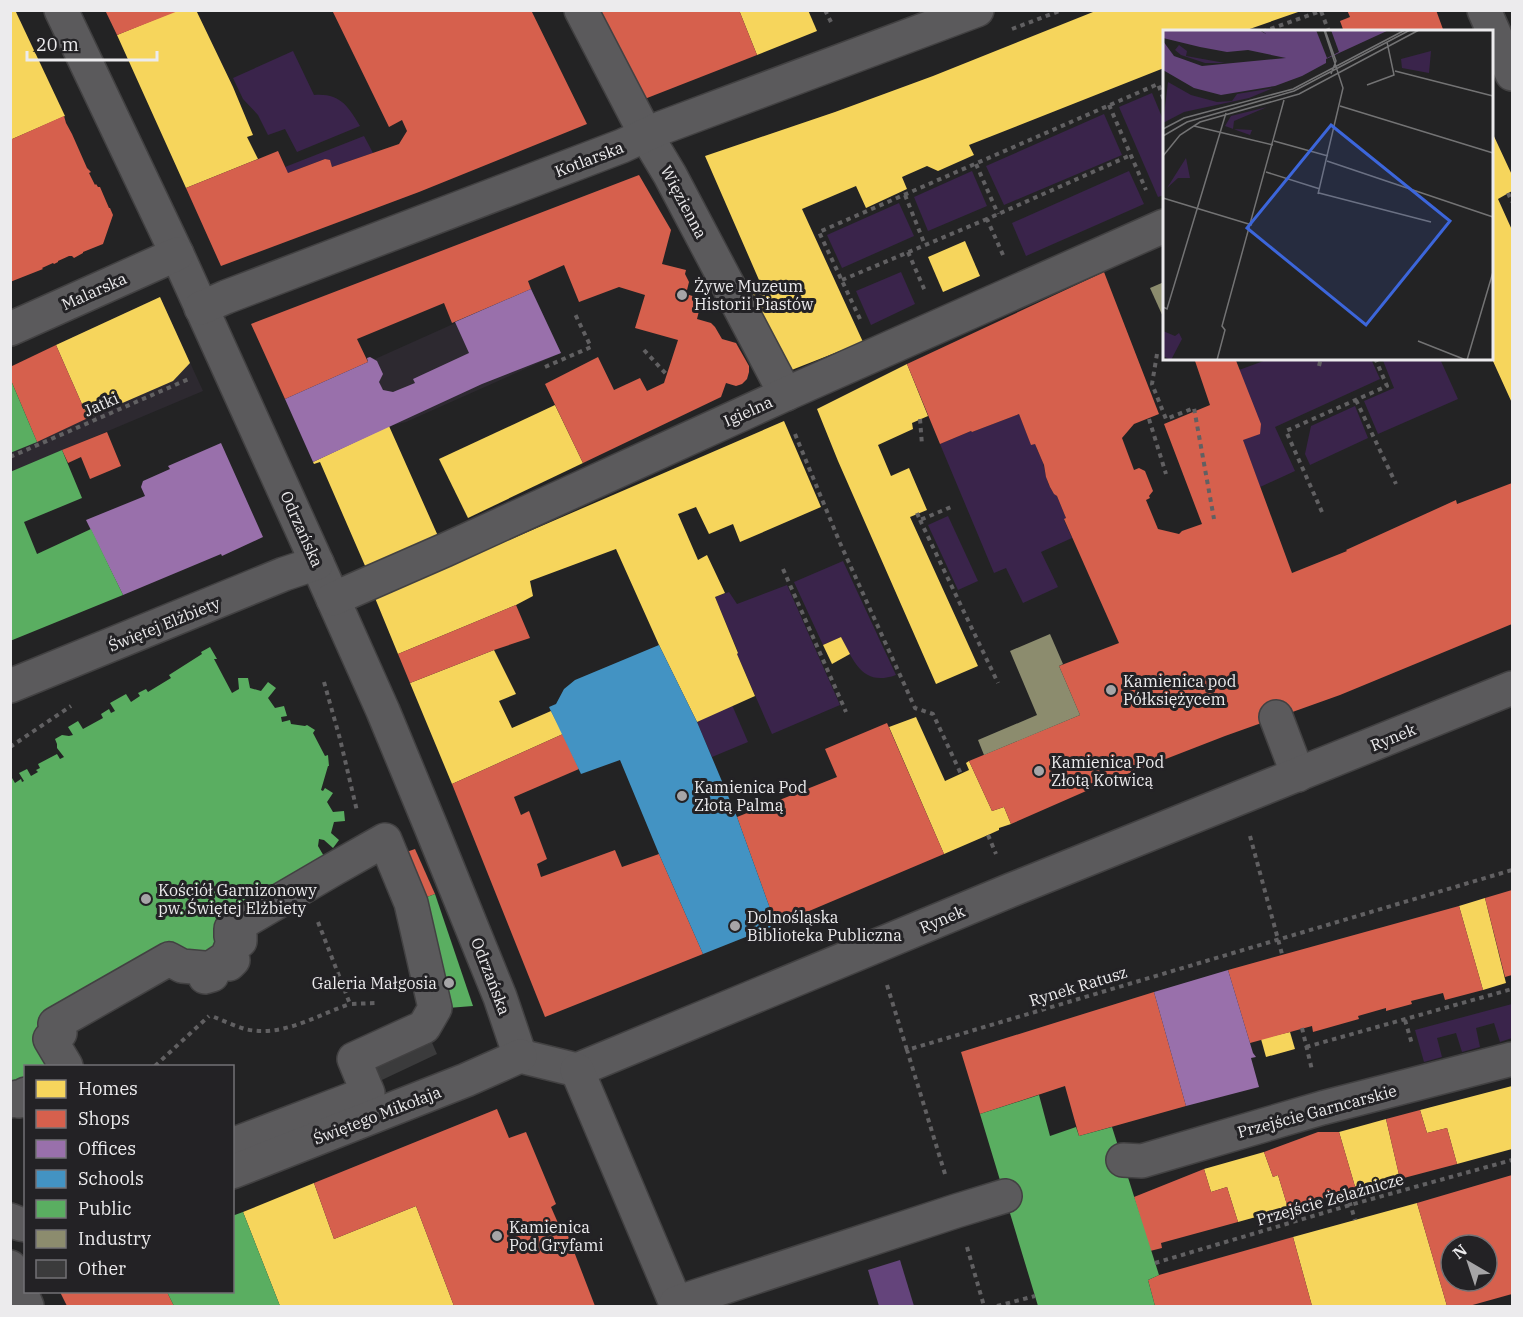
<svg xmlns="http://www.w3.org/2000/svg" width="1523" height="1317" font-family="'IBM Plex Serif',serif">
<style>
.built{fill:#2d2930}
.green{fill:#3a244b}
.water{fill:#64447b}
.homes{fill:#f6d55c}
.shops{fill:#d6604d;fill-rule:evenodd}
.offices{fill:#9970ab}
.schools{fill:#4393c3}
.public{fill:#5aae61}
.industry{fill:#8c8c6e}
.building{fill:#3b3b3c}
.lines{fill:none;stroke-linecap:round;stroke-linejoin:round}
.minor-casing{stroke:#424142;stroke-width:36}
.path{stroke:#616062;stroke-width:4;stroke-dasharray:4.5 4.5;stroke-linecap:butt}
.minor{stroke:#5b5a5c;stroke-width:33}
.poi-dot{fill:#a6a5a7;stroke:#232225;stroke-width:2}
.labels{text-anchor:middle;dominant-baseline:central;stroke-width:6;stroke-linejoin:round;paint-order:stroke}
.street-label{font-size:16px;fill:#ecebed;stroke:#232225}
.poi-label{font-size:16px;fill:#ecebed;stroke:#232225;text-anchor:start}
.inset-road{fill:none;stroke:#737374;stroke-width:1.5}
.view{fill:#3c66db;fill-opacity:0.15;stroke:#3c66db;stroke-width:3}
.inset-edge{fill:none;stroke:#ecebed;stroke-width:3}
</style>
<rect width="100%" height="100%" fill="#232324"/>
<!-- built -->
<g class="built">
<polygon points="531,289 561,353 406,422 389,426 367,358 370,357 375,359"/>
<polygon points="160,297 203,391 11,472 11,435 80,402 56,345"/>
</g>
<!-- green -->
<g class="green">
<path d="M 293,51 L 314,95 C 340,93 348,106 360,126 L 297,152 L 285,129 L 268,135 L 258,115 L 243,99 L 233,78 Z"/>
<polygon points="1152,93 1164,122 1164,195 1158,197 1119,107"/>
<polygon points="1104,114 1122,155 1004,205 986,166"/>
<polygon points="364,136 373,153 332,167 330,161 325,159 288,173 285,167"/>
<polygon points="972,171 987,206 928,231 914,197"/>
<polygon points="1129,171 1144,204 1026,256 1012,223"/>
<polygon points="899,203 914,236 842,268 827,235"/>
<polygon points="901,272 915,304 871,325 856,291"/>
<polygon points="1382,358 1440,359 1458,399 1378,434 1364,401 1394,388"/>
<polygon points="1269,359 1371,359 1380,379 1275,427 1295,471 1260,487 1243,440 1239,370"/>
<polygon points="1355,406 1368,438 1310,465 1305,454 1311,426"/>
<path d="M 1019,414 L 1031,444 L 1035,444 C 1037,450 1041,457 1043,463 C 1046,474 1047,488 1057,496 L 1066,518 L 1064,520 L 1072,538 L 1041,552 L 1058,587 L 1023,603 L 1006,568 L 994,573 L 940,444 L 971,431 L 972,432 Z"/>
<polygon points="948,516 978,581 958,590 928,525"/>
<path d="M 843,561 L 896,675 C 863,687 854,662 841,637 L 823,645 L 794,582 Z"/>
<polygon points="787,585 840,705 772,734 737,654 738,652 715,597 729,592 737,604"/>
<polygon points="732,705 748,742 712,757 697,722"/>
<polygon points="1512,1004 1512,1038 1500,1042 1494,1023 1476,1028 1480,1047 1462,1052 1456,1033 1437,1038 1442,1057 1424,1062 1415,1030"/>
</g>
<!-- water -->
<polygon class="water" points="900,1260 914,1306 879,1306 868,1270"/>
<!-- homes -->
<g class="homes">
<polygon points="10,10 15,10 65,116 10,140"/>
<polygon points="178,10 196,10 233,87 253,135 247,137 258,159 186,188 117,35"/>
<polygon points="739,10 808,10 817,31 757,55"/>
<polygon points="1098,10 1301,11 1241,32 1164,32 1164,68 969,145 974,155 938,171 927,166 902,177 907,189 866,208 856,186 802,209 863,342 789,371 748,284 759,280 705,156 835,112 933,76"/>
<polygon points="1492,132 1512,175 1512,191 1498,199 1512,230 1512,403 1492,359"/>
<polygon points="965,241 980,276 943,292 928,257"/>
<polygon points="160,297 190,363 173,381 88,418 56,345"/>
<polygon points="907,364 928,416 912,423 913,429 878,445 891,476 909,468 927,510 910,517 978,666 936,684 838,461 817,409"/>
<polygon points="555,405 583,463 468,518 439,459"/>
<polygon points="784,421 821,507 740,542 733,524 709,534 696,507 678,514 698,560 707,555 725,593 715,597 738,653 737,654 755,696 697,722 659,645 616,549 530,581 533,596 516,605 398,654 375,598"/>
<polygon points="389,426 438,536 366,568 320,462 314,464 313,462"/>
<polygon points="841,637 850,654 832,664 823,645"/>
<polygon points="494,650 516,694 499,701 512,728 551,711 563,734 452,784 410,683"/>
<polygon points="916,717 945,781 969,770 966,763 969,761 992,811 1004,807 1011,824 999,828 999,830 988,835 944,854 889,727"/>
<polygon points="1485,898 1506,983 1483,990 1459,906"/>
<polygon points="1290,1032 1295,1049 1266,1057 1261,1039"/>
<polygon points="1512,1086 1512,1149 1457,1164 1447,1128 1427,1133 1420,1110"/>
<polygon points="1386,1119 1400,1179 1356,1190 1339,1132"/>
<polygon points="1264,1152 1273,1177 1278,1175 1288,1208 1238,1222 1227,1187 1211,1192 1204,1169"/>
<polygon points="314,1183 334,1239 416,1206 454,1306 280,1306 243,1212"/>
<polygon points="1417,1203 1447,1306 1312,1306 1293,1237"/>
</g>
<!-- shops -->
<g class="shops">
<polygon points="105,10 178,10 178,11 117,35"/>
<polygon points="332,10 531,10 587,124 419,192 221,266 186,188 278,151 288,173 325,159 330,160 332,167 399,144 407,131 402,120 389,127"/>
<polygon points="596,10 739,10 757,55 642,100"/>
<polygon points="1347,10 1436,10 1444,32 1344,32 1340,21 1350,17"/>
<polygon points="64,116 66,123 72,134 87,168 91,172 89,173 95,185 96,184 98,187 100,187 109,208 110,208 113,215 103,244 83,252 83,253 74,258 72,256 69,256 58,261 58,262 54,264 53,263 42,268 43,269 10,282 10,140"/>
<polygon points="639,175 671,230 662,264 686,270 685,274 689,282 686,294 702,299 697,319 711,323 715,327 722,339 736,343 749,366 749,372 747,379 742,384 736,386 726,383 721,397 583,463 545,384 598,357 614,390 640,378 647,391 664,383 678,340 635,328 645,295 619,287 579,302 564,265 528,281 531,289 452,323 444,303 357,339 368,362 285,399 251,324"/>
<polygon points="1104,272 1159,414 1134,424 1122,438 1134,470 1139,468 1145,471 1153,491 1149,496 1150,498 1146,500 1158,529 1179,534 1182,531 1202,524 1164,424 1210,405 1194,358 1235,358 1261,424 1260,434 1243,440 1292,573 1347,551 1346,550 1456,500 1457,504 1512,483 1512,624 1340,695 1225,736 1109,781 1011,824 1004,807 992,811 969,761 1080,715 1059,666 1119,643 1064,519 1066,518 1057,496 1054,494 1050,487 1046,477 1044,465 1035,444 1031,445 1019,414 972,432 971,431 940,444 907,364"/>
<polygon points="56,345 88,418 37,442 10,378 10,367"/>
<polygon points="107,432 121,466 90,479 81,457 68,463 62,450"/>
<polygon points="516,605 530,638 494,650 410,683 398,654"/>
<polygon points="887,723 944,854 776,925 737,817 837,777 825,749"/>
<polygon points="563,734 579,769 514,797 521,815 529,811 547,859 537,864 541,877 615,850 622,867 659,854 703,954 545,1017 452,784"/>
<polygon points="415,849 435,894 411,903 392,857"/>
<polygon points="1512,890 1512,975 1505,977 1485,898"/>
<polygon points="1459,906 1483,990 1445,1000 1443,993 1411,1001 1412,1004 1386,1011 1386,1008 1358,1016 1359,1019 1313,1032 1312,1026 1250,1043 1228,970"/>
<polygon points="1154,992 1186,1106 1079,1136 1065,1086 980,1114 961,1052"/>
<polygon points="497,1109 509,1138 526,1132 556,1204 551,1207 558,1223 563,1223 595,1306 454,1306 416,1206 334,1239 314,1183"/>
<polygon points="1420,1110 1427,1133 1447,1128 1457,1164 1400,1179 1386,1119"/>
<polygon points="1318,1132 1339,1132 1356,1190 1288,1208 1278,1175 1273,1177 1264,1152"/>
<polygon points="1204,1169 1211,1192 1227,1187 1238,1222 1161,1243 1162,1248 1150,1251 1134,1197"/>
<path d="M 1512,1175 L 1512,1294 L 1469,1306 L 1447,1306 L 1417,1203 ZM 1451,1245 L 1487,1245 L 1487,1281 L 1451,1281 Z"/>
<polygon points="1293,1237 1312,1306 1155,1306 1148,1280 1159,1275"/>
<polygon points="60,1292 167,1292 174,1306 67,1306"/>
</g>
<!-- offices -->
<g class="offices">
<polygon points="531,289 561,353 482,384 313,462 285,399 368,362 367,358 370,357 377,361 383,374 379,382 383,390 393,392 415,383 413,379 469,353 455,322"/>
<polygon points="221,443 263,537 222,556 221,554 123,595 86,520 145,496 141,487 143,481 170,469 168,466"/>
<polygon points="1228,970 1253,1053 1256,1057 1251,1058 1259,1087 1186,1106 1154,992"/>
</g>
<!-- schools -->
<polygon class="schools" points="659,645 697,722 737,817 776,925 703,954 659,854 620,760 581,774 549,707 556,704 564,689 575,680"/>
<!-- public -->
<g class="public">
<polygon points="10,378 37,442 10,453"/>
<polygon points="62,450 82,498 24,522 37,554 91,529 123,595 10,641 10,472"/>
<polygon points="210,647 217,659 214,659 232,693 239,689 238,678 248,678 250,688 261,691 268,682 276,688 268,698 275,708 284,706 287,716 281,717 282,722 290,720 291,724 305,726 307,725 315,730 313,733 325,756 328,755 329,766 328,766 321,790 323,791 325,788 333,793 327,802 333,812 344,811 345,821 334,822 331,833 339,840 333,848 324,840 319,839 318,846 332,870 240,935 182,966 55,1024 66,1066 26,1066 26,1094 10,1101 10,779 12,778 15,783 21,779 22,782 24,781 19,773 27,769 31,776 38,772 36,770 40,768 38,764 57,754 60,759 64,757 57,748 57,744 55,739 62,735 69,736 73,735 68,727 78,721 83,729 103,718 101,714 109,709 111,713 115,711 110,703 126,694 131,702 140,696 138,693 146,689 148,692 171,678 169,675 202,654 201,652"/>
<polygon points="435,894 473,1006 435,1009 411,903"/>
<polygon points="1039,1095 1050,1136 1076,1127 1079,1136 1112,1127 1159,1275 1148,1280 1155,1306 1038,1306 980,1114"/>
<polygon points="243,1212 280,1306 174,1306 167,1292 232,1292 232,1216"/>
</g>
<!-- industry -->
<g class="industry">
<polygon points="1164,282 1164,319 1150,288"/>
<polygon points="1050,634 1063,664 1059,666 1080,715 984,755 978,740 1037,715 1010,651"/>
</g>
<!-- building -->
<polygon class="building" points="426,1029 437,1054 367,1087 354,1059"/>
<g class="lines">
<defs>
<g id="minor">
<polyline points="61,10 177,254 317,563 383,711 431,827 500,997 520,1056"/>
<polyline points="581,10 646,135 670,175 778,380 786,394"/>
<polyline points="1484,10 1512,74"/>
<polyline points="201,308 226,297 622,146 661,128 977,10"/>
<polyline points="10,329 177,254"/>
<polyline points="333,599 445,550 786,394 1164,226"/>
<polyline points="10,686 284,574 317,563"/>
<polyline points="1276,717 1298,775"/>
<polyline points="520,1056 577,1070"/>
<polyline points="66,1066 50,1039 60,1033 55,1024 169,959 182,966 204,968 205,977 212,975 211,968 223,960 229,964 233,960 228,955 233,942 240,941 240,935 231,936 231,929 332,870 385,840 411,903 435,1008 424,1027 354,1059 368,1093 232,1145"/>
<polyline points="577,1070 1011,890 1512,688"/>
<polyline points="577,1070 677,1306"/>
<polyline points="10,1101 17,1097 19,1101 23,1098 21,1097 26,1094"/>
<polyline points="1123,1160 1142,1161 1322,1108 1512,1059"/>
<polyline points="232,1172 466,1080 520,1056"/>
<polyline points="10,1220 20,1224 26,1225"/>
<polyline points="10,1267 27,1306"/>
<polyline points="676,1303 956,1211 1005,1196"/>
</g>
</defs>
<!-- minor casing -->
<use href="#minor" class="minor-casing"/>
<!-- path -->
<g class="path">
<polyline points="825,10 831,22"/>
<polyline points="1012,29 1062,10"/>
<polyline points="1262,32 1321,11 1329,32"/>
<polyline points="1109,105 1146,190"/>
<polyline points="976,164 998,214"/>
<polyline points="1508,193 1512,202"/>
<polyline points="905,195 925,245"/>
<polyline points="908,252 925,291"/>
<polyline points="1003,255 987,219 1131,155"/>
<polyline points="842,280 987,219"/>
<polyline points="860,319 819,232 1158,84 1164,100"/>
<polyline points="644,350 667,375"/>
<polyline points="1157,354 1152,384 1166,419 1194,408 1214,519"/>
<polyline points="1319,366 1321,358"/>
<polyline points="545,367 591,347 575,314"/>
<polyline points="1356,400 1396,484"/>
<polyline points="920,419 922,445"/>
<polyline points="1149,419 1166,474"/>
<polyline points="795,434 840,543 915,708 933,714 961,774"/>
<polyline points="10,457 191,378"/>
<polyline points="1322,512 1286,431 1387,386 1375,358"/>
<polyline points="917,513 920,520 951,507"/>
<polyline points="920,520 998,683"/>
<polyline points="783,569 846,712"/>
<polyline points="324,682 340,739 357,811"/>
<polyline points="10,747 71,706"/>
<polyline points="988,835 996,854"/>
<polyline points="1250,836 1282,954"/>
<polyline points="318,922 350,1004 377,1003"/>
<polyline points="887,985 907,1050"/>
<path d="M 214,1017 C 224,1021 235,1026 245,1029 C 282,1038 317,1015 350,1004"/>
<polyline points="1405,1020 1412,1044"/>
<polyline points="1302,1028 1312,1070"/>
<polyline points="1306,1047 1512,989"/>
<polyline points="155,1066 209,1016"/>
<polyline points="945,1174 907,1050 1512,870"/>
<polyline points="1347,1193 1355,1220"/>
<polyline points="967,1247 984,1306"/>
<polyline points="1155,1263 1350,1205 1512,1160"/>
<polyline points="997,1306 1035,1296"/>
</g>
<!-- minor -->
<use href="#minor" class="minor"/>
</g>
<!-- markers -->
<g class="poi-dot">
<circle cx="682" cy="295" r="6"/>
<circle cx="1111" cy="690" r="6"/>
<circle cx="1039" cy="771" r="6"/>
<circle cx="682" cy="796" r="6"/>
<circle cx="146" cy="899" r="6"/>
<circle cx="735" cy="926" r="6"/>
<circle cx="449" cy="983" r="6"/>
<circle cx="497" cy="1236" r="6"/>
</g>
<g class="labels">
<!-- street labels -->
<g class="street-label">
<text transform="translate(589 159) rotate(-21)">Kotlarska</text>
<text transform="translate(684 202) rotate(62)">Więzienna</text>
<text transform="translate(94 291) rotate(-24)">Malarska</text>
<text transform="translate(101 404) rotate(-24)">Jatki</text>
<text transform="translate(748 411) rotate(-24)">Igielna</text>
<text transform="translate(302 529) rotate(66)">Odrzańska</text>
<text transform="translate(164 624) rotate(-22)">Świętej Elżbiety</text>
<text transform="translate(1393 737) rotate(-22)">Rynek</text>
<text transform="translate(942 919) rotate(-23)">Rynek</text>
<text transform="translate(491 976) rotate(69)">Odrzańska</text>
<text transform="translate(1078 986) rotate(-17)">Rynek Ratusz</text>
<text transform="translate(1317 1111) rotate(-15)">Przejście Garncarskie</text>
<text transform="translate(377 1115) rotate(-21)">Świętego Mikołaja</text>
<text transform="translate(1330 1199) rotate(-16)">Przejście Żelaźnicze</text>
</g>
<!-- poi labels -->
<g class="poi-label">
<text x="694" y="286">Żywe Muzeum<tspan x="694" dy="18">Historii Piastów</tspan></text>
<text x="1123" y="681">Kamienica pod<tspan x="1123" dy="18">Półksiężycem</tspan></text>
<text x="1051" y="762">Kamienica Pod<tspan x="1051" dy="18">Złotą Kotwicą</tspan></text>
<text x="694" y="787">Kamienica Pod<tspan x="694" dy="18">Złotą Palmą</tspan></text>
<text x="158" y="890">Kościół Garnizonowy<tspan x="158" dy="18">pw. Świętej Elżbiety</tspan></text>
<text x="747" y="917">Dolnośląska<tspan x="747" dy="18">Biblioteka Publiczna</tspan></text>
<text x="437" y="983" text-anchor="end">Galeria Małgosia</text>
<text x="509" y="1227">Kamienica<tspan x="509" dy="18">Pod Gryfami</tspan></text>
</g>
</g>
<!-- overview -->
<g transform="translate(1163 30)">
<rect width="330" height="330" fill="#232324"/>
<path d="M 16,15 L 24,21 L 23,26 L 62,33 L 42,33 L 18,25 L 12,20 ZM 268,21 L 266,43 L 239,38 L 238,29 ZM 5,52 L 28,65 L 54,72 L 69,71 L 74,64 L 110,58 L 86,68 L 21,82 L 0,93 ZM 104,77 L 71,91 L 70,99 L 89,100 L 87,105 L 62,96 L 68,86 ZM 23,128 L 27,148 L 15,148 L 4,158 ZM 0,301 L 12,306 L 16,303 L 19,309 L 8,330 L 0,326 Z" fill="#3a244b"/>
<path d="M 0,0 L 96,0 L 103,4 L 98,0 L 226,0 L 163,29 L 163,33 L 139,46 L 112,56 L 58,65 L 31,58 L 0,40 L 0,11 L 11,26 L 39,36 L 123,28 L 85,20 L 64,22 L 37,17 L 0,8 Z" fill="#64447b"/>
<path d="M 153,0 L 168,0 L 176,22 L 164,28 Z" fill="#232324"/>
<path class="inset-road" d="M 162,0 L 173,31 L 168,44M 232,41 L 330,66M 204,55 L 231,45 L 224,12M 177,76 L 330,123M 31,96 L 110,115M 0,99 L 21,88 L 130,59 L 242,0M 0,106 L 24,92 L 131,61 L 247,0M 111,111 L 165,126M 0,126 L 17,105 L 37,92 L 136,64 L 256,0M 164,131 L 330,187M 103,142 L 157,159M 156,163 L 268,192M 155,164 L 180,58 L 161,0M 0,168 L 89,195M 0,277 L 4,279 L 63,83M 255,311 L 303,330M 54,330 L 62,300 L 59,296 L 121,70M 304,330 L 330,242M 304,330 L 330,242"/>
<path class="view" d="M 168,95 L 287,191 L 203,295 L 84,198 Z"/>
<rect width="330" height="330" class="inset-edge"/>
</g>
<!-- border -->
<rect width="1523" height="1317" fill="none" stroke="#ecebed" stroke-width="24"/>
<!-- legend -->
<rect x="24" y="1065" width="210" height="228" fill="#232225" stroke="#737275" stroke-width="1.5"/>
<rect x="36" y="1080" width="30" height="18" fill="#f6d55c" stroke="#737275" stroke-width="1.5"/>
<text x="78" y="1095" font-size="18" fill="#ecebed">Homes</text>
<rect x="36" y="1110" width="30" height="18" fill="#d6604d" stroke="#737275" stroke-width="1.5"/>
<text x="78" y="1125" font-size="18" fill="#ecebed">Shops</text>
<rect x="36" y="1140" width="30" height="18" fill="#9970ab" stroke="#737275" stroke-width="1.5"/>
<text x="78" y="1155" font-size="18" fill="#ecebed">Offices</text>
<rect x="36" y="1170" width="30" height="18" fill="#4393c3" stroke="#737275" stroke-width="1.5"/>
<text x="78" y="1185" font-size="18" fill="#ecebed">Schools</text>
<rect x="36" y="1200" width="30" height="18" fill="#5aae61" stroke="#737275" stroke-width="1.5"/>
<text x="78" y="1215" font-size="18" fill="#ecebed">Public</text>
<rect x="36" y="1230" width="30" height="18" fill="#8c8c6e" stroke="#737275" stroke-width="1.5"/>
<text x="78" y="1245" font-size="18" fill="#ecebed">Industry</text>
<rect x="36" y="1260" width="30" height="18" fill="#3b3b3c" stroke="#737275" stroke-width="1.5"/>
<text x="78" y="1275" font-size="18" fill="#ecebed">Other</text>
<!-- north arrow -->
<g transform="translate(1469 1263) rotate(321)"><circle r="28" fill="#232225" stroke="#737275" stroke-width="1.5"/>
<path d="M0-4.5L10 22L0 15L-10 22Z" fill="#a6a5a7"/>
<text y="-9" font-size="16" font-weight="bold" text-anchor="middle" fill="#ecebed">N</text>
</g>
<!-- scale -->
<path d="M27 51v9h130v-9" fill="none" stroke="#ecebed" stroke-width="3"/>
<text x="36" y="51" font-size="18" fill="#ecebed" stroke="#232225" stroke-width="4.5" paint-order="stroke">20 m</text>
</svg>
